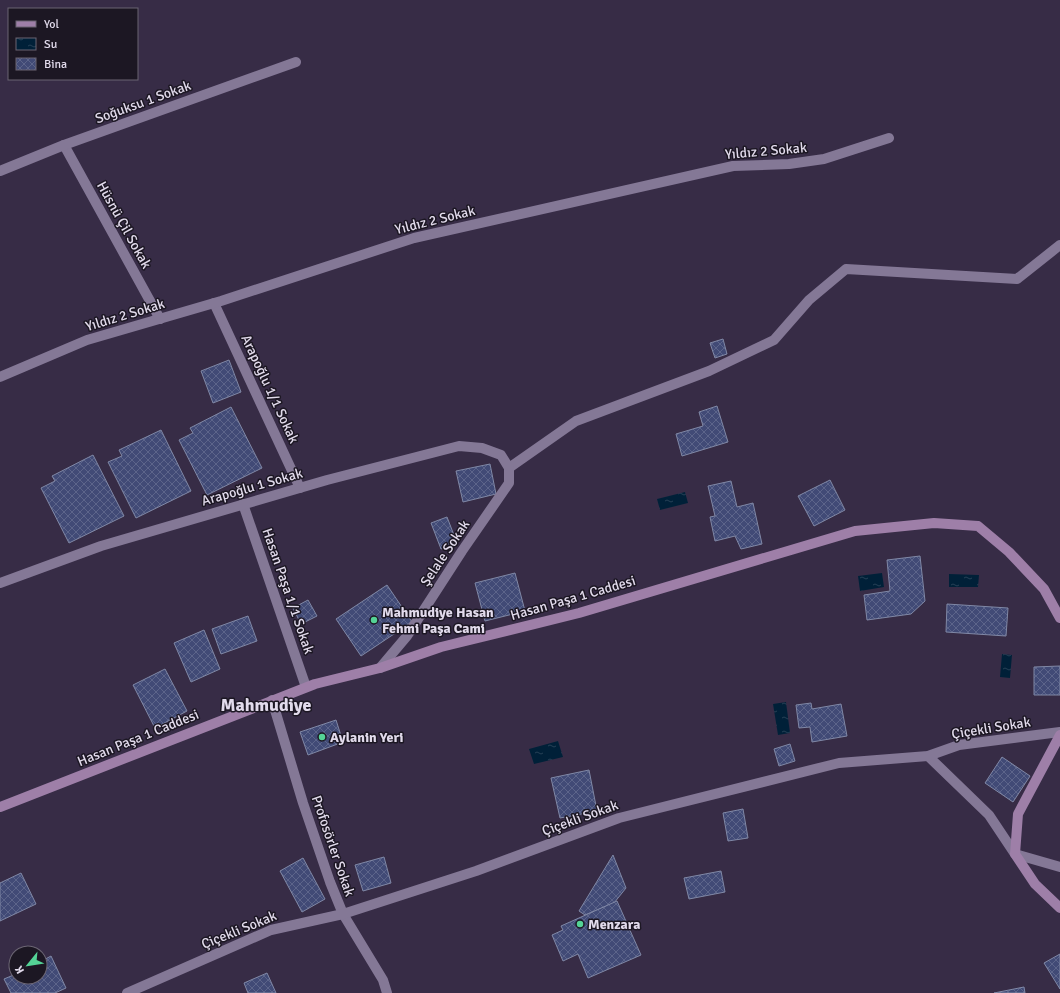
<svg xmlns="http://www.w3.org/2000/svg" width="1060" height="993" font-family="Signika,sans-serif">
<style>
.water{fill:url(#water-ripples)}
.building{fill:url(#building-cross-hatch);stroke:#8088a6}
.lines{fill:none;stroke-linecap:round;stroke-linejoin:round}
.street{stroke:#847896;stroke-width:10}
.secondary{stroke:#9e7fa8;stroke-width:10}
.poi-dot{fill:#54d396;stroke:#1c1723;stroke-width:1.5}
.labels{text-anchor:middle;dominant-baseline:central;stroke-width:3;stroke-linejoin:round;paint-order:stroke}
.street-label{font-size:14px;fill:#e2dbec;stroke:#1c1723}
.poi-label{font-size:14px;font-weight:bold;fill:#e2dbec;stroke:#1c1723;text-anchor:start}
.district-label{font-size:18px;font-weight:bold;fill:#e2dbec;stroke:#1c1723}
</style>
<defs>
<pattern id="water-ripples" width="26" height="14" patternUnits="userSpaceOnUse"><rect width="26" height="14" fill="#002038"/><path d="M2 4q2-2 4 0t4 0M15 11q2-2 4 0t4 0" fill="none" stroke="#254055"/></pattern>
<pattern id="building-cross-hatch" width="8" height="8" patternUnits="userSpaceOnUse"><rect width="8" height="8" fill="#414a76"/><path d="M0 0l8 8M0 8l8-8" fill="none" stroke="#5c648a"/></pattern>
</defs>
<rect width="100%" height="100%" fill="#372c46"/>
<!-- water -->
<g class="water">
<polygon points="685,492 688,503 660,510 657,499"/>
<polygon points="882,573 884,587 860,591 858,576"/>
<polygon points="949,574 979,575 978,587 949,587"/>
<polygon points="1002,654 1012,655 1010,678 1000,677"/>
<polygon points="786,702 790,733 778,735 773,704"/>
<polygon points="558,741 563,757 534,764 529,749"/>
</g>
<!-- building -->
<g class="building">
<polygon points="723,339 727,354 715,358 710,343"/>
<polygon points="229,360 241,392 213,403 201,371"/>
<polygon points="717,406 728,442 682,456 676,434 703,426 699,412"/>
<polygon points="231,407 262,468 207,495 179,440 193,433 190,428"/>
<polygon points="161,430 191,491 136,518 108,462 122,456 119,450"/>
<polygon points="93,455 124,516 69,543 41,488 55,481 52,476"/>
<polygon points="490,464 496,494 463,502 456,471"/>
<polygon points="830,480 845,510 814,526 798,496"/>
<polygon points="731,481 737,507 753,503 762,544 741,549 735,536 715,541 710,517 715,516 708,486"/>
<polygon points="447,517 457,543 441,549 431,523"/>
<polygon points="920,556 925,601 911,614 867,620 864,595 890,591 887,560"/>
<polygon points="515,573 525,611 485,621 475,583"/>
<polygon points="387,585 412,622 361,656 336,619"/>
<polygon points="308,600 317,616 301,624 293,608"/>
<polygon points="947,604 1008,608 1006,636 946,632"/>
<polygon points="248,616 257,641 221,654 212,629"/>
<polygon points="204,630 220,669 191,682 174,643"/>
<polygon points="1060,666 1060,695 1034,695 1034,667"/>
<polygon points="165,669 187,711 155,728 133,685"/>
<polygon points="811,703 812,709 841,704 847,736 812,742 810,727 799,728 796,705"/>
<polygon points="336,720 343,742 308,755 300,732"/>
<polygon points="790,744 795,761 779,766 774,749"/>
<polygon points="1002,757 1030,776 1013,802 985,783"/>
<polygon points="589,770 597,811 560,818 551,778"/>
<polygon points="743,809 748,838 728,841 723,813"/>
<polygon points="613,855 626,888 614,903 585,915 579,911"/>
<polygon points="384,857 391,883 363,891 355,865"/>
<polygon points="303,858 325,899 302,912 280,871"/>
<polygon points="721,871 725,892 689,899 684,878"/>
<polygon points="21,873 36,904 0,921 0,883"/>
<polygon points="617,901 641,955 588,978 578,954 563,961 552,935 563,930 561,926"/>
<polygon points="1060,954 1060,989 1044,963"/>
<polygon points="51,956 66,988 55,993 11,993 4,979 16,974 16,977 40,977 40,962"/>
<polygon points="267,973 276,993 248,993 244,983"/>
<polygon points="1024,987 1025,993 994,993"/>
</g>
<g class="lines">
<!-- street -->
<g class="street">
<polyline points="64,145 160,319"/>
<polyline points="0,171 64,145 296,62"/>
<polyline points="214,303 300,488"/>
<polyline points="0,377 87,340 221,301 414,238 733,166 789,164 824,159 889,138"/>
<polyline points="509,468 576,421 709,371 774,340 809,300 846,269 1017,279 1060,245"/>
<polyline points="243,504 306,687"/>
<polyline points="0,583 101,546 327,480 459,446 482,448 501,455 509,468 509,483 462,551 407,636 380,668"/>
<polyline points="272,700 303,803 330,882 343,914 383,980 387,993"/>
<polyline points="928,756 989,815 1015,854 1060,867"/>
<polyline points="127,993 271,930 343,914 476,871 619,818 839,763 928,756 959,745 1060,732"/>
</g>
<!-- secondary -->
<g class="secondary">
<polyline points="1060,735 1018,814 1015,854 1035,884 1060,908"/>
<polyline points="0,807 315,684 380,668 441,647 579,613 855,531 934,523 978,526 1009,552 1044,589 1060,618"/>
</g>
</g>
<!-- markers -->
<g class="poi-dot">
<circle cx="374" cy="620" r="4"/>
<circle cx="322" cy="737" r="4"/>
<circle cx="580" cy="924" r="4"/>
</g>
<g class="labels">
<!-- street labels -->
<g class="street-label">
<text transform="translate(143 102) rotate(-20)">Soğuksu 1 Sokak</text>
<text transform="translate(766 151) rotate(-5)">Yıldız 2 Sokak</text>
<text transform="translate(435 220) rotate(-14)">Yıldız 2 Sokak</text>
<text transform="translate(124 225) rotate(61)">Hüsnü Çil Sokak</text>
<text transform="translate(125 315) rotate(-17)">Yıldız 2 Sokak</text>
<text transform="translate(270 389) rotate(65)">Arapoğlu 1/1 Sokak</text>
<text transform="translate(252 487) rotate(-16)">Arapoğlu 1 Sokak</text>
<text transform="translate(445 553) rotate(-56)">Şelale Sokak</text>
<text transform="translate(288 591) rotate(71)">Hasan Paşa 1/1 Sokak</text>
<text transform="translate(573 598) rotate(-16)">Hasan Paşa 1 Caddesi</text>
<text transform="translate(991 728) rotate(-9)">Çiçekli Sokak</text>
<text transform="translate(138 738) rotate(-22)">Hasan Paşa 1 Caddesi</text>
<text transform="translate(580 818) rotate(-20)">Çiçekli Sokak</text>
<text transform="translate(333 846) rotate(71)">Profosörler Sokak</text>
<text transform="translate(239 930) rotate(-22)">Çiçekli Sokak</text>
</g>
<!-- poi labels -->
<g class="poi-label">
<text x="382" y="612">Mahmudiye Hasan<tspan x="382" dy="16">Fehmi Paşa Cami</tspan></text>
<text x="330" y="737">Aylanin Yeri</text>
<text x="588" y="924">Menzara</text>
</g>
<!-- district labels -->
<g class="district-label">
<text x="266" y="705">Mahmudiye</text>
</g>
</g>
<!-- legend -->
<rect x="8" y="8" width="130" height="72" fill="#1c1723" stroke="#6b6573"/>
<rect x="16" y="21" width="20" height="6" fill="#9e7fa8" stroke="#6b6573"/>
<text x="44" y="28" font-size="12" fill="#e2dbec">Yol</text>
<rect x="16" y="38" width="20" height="12" fill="url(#water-ripples)" stroke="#6b6573"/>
<text x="44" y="48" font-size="12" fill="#e2dbec">Su</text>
<rect x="16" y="58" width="20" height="12" fill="url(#building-cross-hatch)" stroke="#6b6573"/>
<text x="44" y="68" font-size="12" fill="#e2dbec">Bina</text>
<!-- north arrow -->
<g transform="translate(28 965) rotate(240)"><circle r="19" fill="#1c1723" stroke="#6b6573"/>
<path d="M0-3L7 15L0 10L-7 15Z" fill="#54d396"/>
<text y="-6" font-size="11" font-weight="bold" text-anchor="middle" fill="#e2dbec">K</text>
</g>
</svg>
